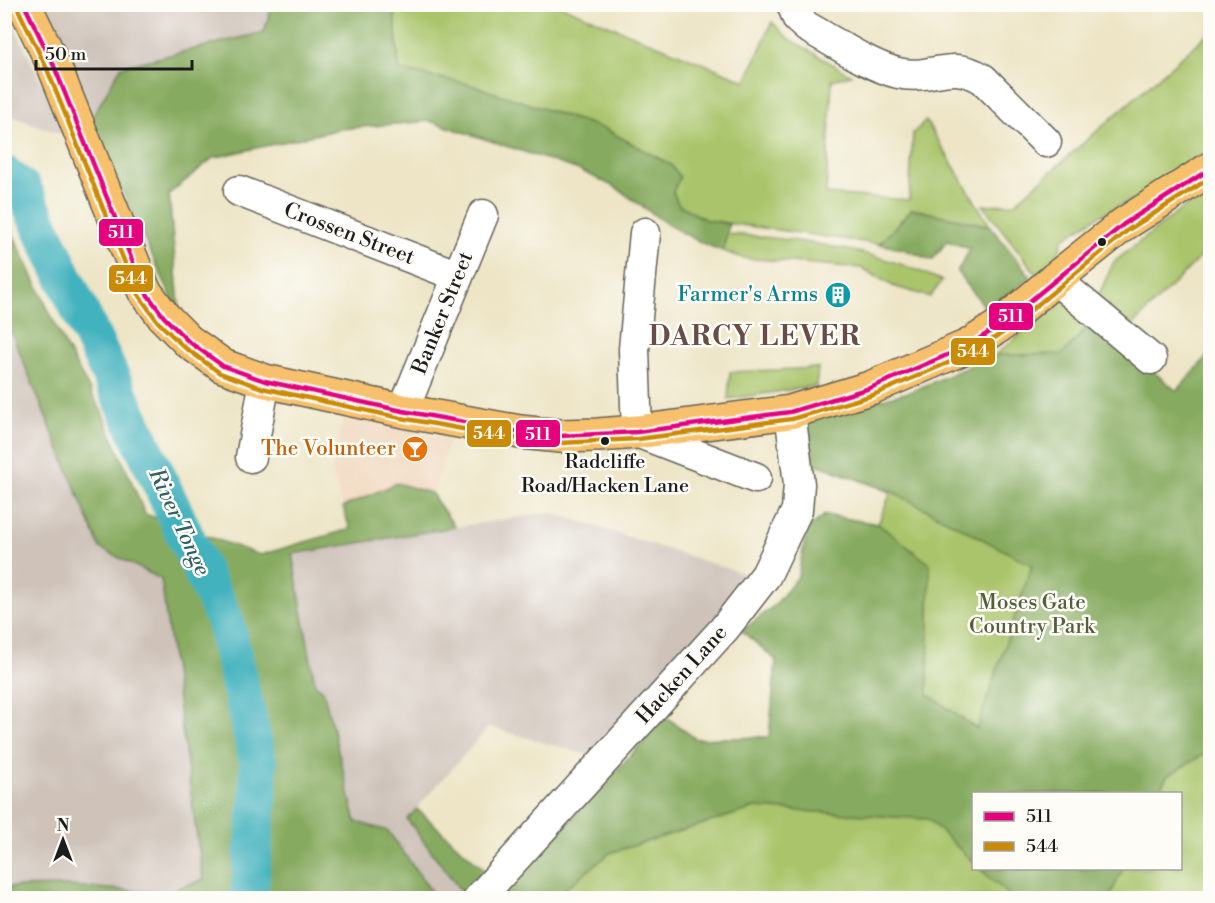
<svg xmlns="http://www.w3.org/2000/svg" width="1215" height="903" font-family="'Libre Bodoni',serif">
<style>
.built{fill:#f0d6bc}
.industrial{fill:#cec2b9}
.green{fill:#a9c46a;stroke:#627043;stroke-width:1.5;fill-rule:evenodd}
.forest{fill:#86aa5e;stroke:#51633d;stroke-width:1.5}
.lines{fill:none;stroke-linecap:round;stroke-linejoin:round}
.river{stroke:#43b2be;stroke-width:38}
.minor-casing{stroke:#656258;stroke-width:33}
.major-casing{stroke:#656258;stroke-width:36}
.minor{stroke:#fff;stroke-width:30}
.major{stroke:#f7c06c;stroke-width:33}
.bus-1-casing{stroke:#fdfcf7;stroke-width:9}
.bus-2-casing{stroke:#fdfcf7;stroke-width:9}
.bus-1{stroke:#e5007d;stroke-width:4.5}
.bus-2{stroke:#cb8a06;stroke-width:4.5}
.bus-dot{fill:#1c1c1c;stroke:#fdfcf7;stroke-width:2}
.labels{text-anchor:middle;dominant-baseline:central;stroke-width:5;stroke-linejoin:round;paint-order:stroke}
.bus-label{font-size:20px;fill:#1c1c1c;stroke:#fdfcf7}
.street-label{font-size:21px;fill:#1c1c1c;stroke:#fdfcf7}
.culture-label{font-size:21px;fill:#0d838f;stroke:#fdfcf7;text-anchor:end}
.food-label{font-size:21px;fill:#c56008;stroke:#fdfcf7;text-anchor:end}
.park-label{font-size:21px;fill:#545f3b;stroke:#fdfcf7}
.water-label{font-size:22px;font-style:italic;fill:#2e6065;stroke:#fdfcf7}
.district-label{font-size:27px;font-weight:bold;letter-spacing:1.5px;fill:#684c48;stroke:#fdfcf7}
.line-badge{stroke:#fdfcf7;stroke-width:2}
.badge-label{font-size:16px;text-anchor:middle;font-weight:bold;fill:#fff}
</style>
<rect width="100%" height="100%" fill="#fdfcf7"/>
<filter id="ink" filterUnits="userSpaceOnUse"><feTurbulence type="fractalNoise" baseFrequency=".0167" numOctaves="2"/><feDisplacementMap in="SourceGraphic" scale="12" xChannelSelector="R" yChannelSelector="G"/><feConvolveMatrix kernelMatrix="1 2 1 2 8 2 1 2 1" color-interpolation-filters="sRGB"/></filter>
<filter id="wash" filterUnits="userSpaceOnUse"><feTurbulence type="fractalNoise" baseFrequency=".008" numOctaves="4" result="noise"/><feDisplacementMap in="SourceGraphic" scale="24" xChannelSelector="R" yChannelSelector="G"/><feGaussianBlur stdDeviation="1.35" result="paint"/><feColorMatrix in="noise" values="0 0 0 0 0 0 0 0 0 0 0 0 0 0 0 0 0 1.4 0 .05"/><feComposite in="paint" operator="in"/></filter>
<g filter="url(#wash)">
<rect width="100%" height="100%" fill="#ede5c6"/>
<!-- built -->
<polygon class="built" points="345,411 449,439 439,478 431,493 397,483 343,507 331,472"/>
<!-- industrial -->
<g class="industrial">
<polygon points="39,5 272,5 264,32 210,47 90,121"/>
<polygon points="5,6 67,136 5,114"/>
<polygon points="4,317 100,548 161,579 203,881 162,893 69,886 5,887"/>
<polygon points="550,512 748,575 700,637 591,756 489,727 407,819 464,895 463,898 436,898 388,831 356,822 323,690 315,684 292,553"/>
</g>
<!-- green -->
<g class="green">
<polygon points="394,5 559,5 746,81 772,22 788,38 851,75 832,80 826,194 909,200 913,133 926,121 990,226 912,209 879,244 706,220 678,205 673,192 671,165 605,129 464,83 399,70"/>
<polygon points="1210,32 1210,149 1142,195 1097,217 1063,239 1056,261 1037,275 983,205 1014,204"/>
<polygon points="1210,187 1210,247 1131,327 1094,298 1100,292 1114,262"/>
<path d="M 726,234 C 799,239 876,249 942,281 L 930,297 L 893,286 L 862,268 L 743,258 L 723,251 Z"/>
<path d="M 1065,299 L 1210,439 L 1210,898 L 499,898 L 666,717 L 696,739 L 770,737 L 776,660 L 742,631 L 776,604 L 798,577 L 807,530 L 825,515 L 878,524 L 891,492 L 811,462 L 807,419 L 913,391 L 995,355 ZM 974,794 L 1180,794 L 1180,868 L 974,868 Z"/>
<polygon points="818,368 816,386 728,399 730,372"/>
</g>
<!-- forest -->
<g class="forest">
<polygon points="272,5 394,5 399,70 464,83 605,129 671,165 680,177 673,192 679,205 706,220 729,224 723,251 702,243 670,226 615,187 579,170 430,121 340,129 213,158 169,194 180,316 90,121 121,67 264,32"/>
<polygon points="912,209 990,226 1031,277 988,311 957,272 970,249 947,241 932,260 903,249 879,244"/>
<polygon points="4,215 65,345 103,414 145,514 260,555 350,529 343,507 397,483 431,493 455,527 292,554 315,684 323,690 356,822 388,831 436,898 5,898 5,887 69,886 162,893 203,880 161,579 100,548 5,317"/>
<polygon points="1093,322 1177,391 1210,353 1210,753 1206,753 1167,776 1158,793 974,794 973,862 928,819 755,808 610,853 554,898 499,898 666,717 696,739 769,737 776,660 742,631 776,604 798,577 807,530 825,515 878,524 930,564 928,694 977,729 1032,565 891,491 811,462 807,419 913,391 995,355 1062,354"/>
<polygon points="417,809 487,872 464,895 407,819"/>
<polygon points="980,869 1123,869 1109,898 1012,898"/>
</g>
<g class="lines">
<!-- river -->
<polyline class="river" points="4,174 23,189 225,621 258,761 258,796 249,898"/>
</g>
</g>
<g filter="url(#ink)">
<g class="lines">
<defs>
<g id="minor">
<path d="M 792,4 L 798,19 L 807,27 C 833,41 869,66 898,73 C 932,81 949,58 983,79 L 1046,142"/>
<polyline points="239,191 458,276"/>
<polyline points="645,233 634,349 637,432 756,478"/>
<polyline points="1055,279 1151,359"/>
<polyline points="403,411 483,215"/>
<polyline points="251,457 265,381"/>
<polyline points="479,898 724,629 766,575 797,510 799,484 790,412"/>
</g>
<polyline id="major" points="24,4 54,66 144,290 164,317 188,341 223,366 265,381 403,411 520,432 560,436 598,435 637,432 790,412 870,388 968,346 1002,324 1055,279 1124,224 1210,169"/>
</defs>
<!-- minor casing -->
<use href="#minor" class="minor-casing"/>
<!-- major casing -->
<use href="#major" class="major-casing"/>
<!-- minor -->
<use href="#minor" class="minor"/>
<!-- major -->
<use href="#major" class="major"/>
<defs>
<polyline id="bus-1" points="24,4 54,66 144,290 164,317 188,341 223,366 265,381 403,411 520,432 560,436 637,432 790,412 870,388 968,346 1002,324 1124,224 1210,169"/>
<polyline id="bus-2" points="17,7 47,69 137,293 158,322 184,347 220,373 262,388 401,418 519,439 560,443 638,439 792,419 873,395 971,353 1007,330 1128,230 1210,178"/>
</defs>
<!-- bus-1 casing -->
<use href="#bus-1" class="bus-1-casing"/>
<!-- bus-2 casing -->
<use href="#bus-2" class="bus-2-casing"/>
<!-- bus-1 -->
<use href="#bus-1" class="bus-1"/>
<!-- bus-2 -->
<use href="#bus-2" class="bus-2"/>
</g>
</g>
<!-- icons -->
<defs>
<symbol id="building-disc" viewBox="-11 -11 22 22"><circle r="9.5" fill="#0f9aa8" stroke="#fdfcf7"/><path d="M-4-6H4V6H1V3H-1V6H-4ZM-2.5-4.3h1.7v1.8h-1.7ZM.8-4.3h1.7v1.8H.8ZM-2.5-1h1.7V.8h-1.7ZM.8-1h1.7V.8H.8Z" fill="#fff"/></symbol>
<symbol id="bar-disc" viewBox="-11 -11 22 22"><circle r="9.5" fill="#e8710a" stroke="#fdfcf7"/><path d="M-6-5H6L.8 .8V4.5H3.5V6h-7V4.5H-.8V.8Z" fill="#fff"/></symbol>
</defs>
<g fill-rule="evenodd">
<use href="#building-disc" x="823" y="280" width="30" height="30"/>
<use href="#bar-disc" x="400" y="434" width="30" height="30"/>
</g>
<!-- markers -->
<g class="bus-dot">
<circle cx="1102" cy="242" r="5"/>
<circle cx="605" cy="441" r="5"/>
</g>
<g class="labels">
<!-- bus labels -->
<g class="bus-label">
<text x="605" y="462">Radcliffe<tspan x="605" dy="24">Road/Hacken Lane</tspan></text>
</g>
<!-- street labels -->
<g class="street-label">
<text transform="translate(349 234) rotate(21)">Crossen Street</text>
<text transform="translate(443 313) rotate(-68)">Banker Street</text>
<text transform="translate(682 675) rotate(-48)">Hacken Lane</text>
</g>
<!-- culture labels -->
<g class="culture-label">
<text x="818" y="295">Farmer's Arms</text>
</g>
<!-- food labels -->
<g class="food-label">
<text x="396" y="449">The Volunteer</text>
</g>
<!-- park labels -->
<g class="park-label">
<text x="1032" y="603">Moses Gate<tspan x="1032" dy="24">Country Park</tspan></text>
</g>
<!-- water labels -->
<g class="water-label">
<text transform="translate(179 522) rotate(65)">River Tonge</text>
</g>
<!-- district labels -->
<g class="district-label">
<text x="755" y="337">DARCY LEVER</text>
</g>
</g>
<g class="line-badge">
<rect x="98" y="218" width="46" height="29" rx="6" fill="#e5007d"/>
<rect x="108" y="264" width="46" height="29" rx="6" fill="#cb8a06"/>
<rect x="988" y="302" width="46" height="29" rx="6" fill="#e5007d"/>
<rect x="950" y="337" width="46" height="29" rx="6" fill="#cb8a06"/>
<rect x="466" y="419" width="46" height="29" rx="6" fill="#cb8a06"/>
<rect x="515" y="419" width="46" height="29" rx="6" fill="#e5007d"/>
</g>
<g class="badge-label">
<text x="121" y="238">511</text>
<text x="131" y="284">544</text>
<text x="1011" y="322">511</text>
<text x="973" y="357">544</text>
<text x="489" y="439">544</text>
<text x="538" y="440">511</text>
</g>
<!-- margin -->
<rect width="1215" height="903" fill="none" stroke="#fdfcf7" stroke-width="24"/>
<!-- legend -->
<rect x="972" y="792" width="210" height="78" fill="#fdfcf7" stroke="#a3a29f" stroke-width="1.5"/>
<rect x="984" y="812" width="30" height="9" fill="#e5007d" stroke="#a3a29f" stroke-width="1.5"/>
<text x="1026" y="822" font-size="18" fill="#1c1c1c">511</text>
<rect x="984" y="842" width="30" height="9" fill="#cb8a06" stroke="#a3a29f" stroke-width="1.5"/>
<text x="1026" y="852" font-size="18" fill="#1c1c1c">544</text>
<!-- north arrow -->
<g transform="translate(63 840)" stroke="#fdfcf7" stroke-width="4.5" paint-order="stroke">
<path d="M0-4.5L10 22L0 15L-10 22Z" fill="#1c1c1c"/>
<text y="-9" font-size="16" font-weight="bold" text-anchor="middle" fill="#1c1c1c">N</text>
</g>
<!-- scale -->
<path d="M36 60v9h156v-9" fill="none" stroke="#1c1c1c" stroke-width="3"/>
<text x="45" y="60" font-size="18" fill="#1c1c1c" stroke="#fdfcf7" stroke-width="4.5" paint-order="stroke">50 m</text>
</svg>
